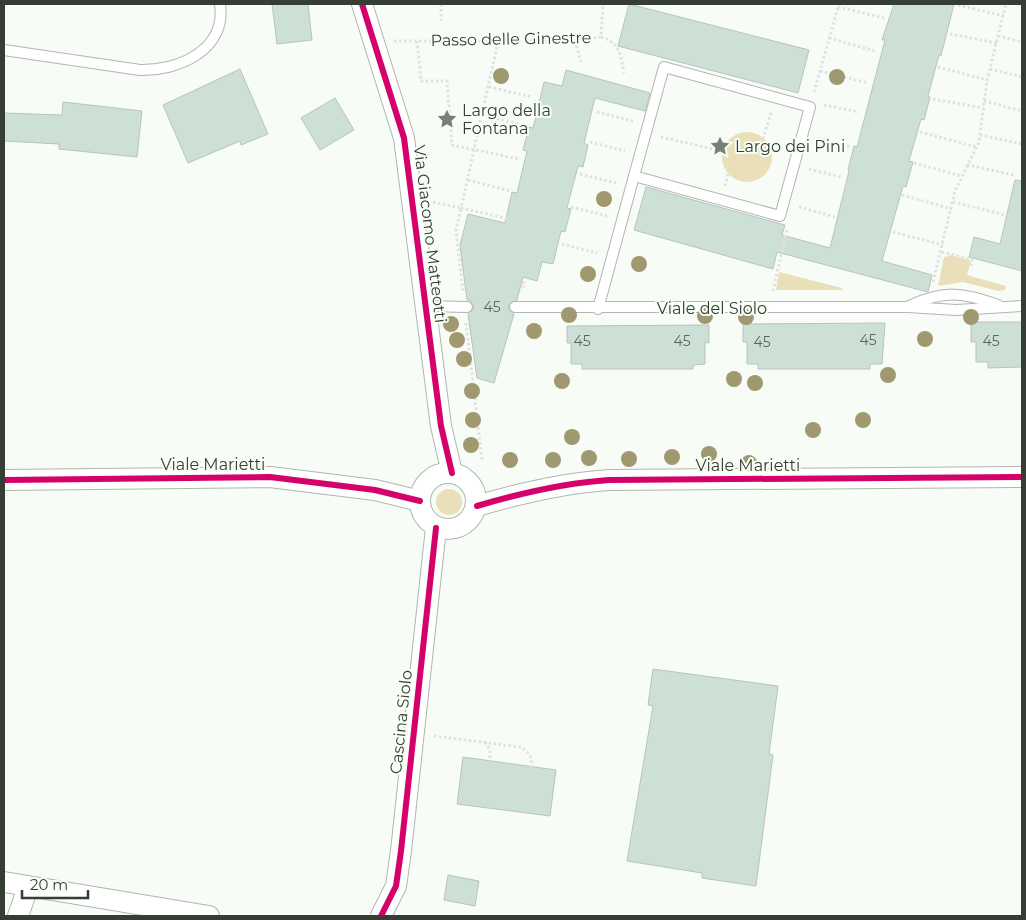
<svg xmlns="http://www.w3.org/2000/svg" width="1026" height="920" font-family="Montserrat,sans-serif">
<style>
.green{fill:#e9e0b9}
.building{fill:#cce0d5;stroke:#bbc2bd}
.lines{fill:none;stroke-linecap:round;stroke-linejoin:round}
.service-casing{stroke:#b1b6b0;stroke-width:12}
.minor-casing{stroke:#b1b6b0;stroke-width:22}
.path{stroke:#e1e2e0;stroke-width:3;stroke-dasharray:2.5 2.5;stroke-linecap:butt}
.service{stroke:#fefffe;stroke-width:10}
.minor{stroke:#fefffe;stroke-width:20}
.cycleway-casing{stroke:#f6fef5;stroke-width:9}
.cycleway{stroke:#d6006c;stroke-width:6}
.tree{fill:#a0986f}
.labels{text-anchor:middle;dominant-baseline:central;stroke-width:4;stroke-linejoin:round;paint-order:stroke}
.number-label{font-size:14px;fill:#5c665c}
.street-label{font-size:16px;fill:#363d34;stroke:#f6fef5}
.poi-label{font-size:16px;fill:#363d34;stroke:#f6fef5;text-anchor:start}
</style>
<rect width="100%" height="100%" fill="#f7fcf7"/>
<!-- green -->
<g class="green">
<circle cx="747" cy="157" r="25"/>
<polygon points="951,255 971,261 967,275 1006,286 1005,290 998,291 963,282 938,286 944,257"/>
<polygon points="779,272 842,288 842,290 776,290"/>
<circle cx="449" cy="502" r="13"/>
</g>
<!-- building -->
<g class="building">
<polygon points="272,4 308,4 312,40 277,44"/>
<polygon points="629,4 809,50 798,93 618,46"/>
<polygon points="894,4 954,4 941,56 939,55 928,96 930,97 924,120 921,119 909,161 913,162 906,187 903,186 882,261 932,275 928,292 777,252 773,269 634,230 646,187 785,225 782,235 830,248 849,171 848,170 854,146 857,147 885,40 882,40"/>
<polygon points="240,69 268,134 241,145 240,141 188,163 163,105"/>
<polygon points="566,70 650,93 645,111 595,98 584,143 588,145 583,167 578,166 567,208 571,209 565,232 561,231 553,264 542,262 537,281 523,277 517,300 509,304 509,310 514,314 494,383 477,378 468,314 474,307 471,301 467,300 460,245 468,214 505,223 512,192 517,193 527,151 523,150 529,127 533,128 544,82 562,86"/>
<polygon points="335,98 354,130 320,150 301,118"/>
<polygon points="63,102 142,111 137,157 59,149 59,144 4,141 4,113 62,115"/>
<polygon points="1015,180 1022,181 1022,271 969,257 974,237 1000,244"/>
<polygon points="971,322 1022,322 1022,367 988,368 988,362 976,362 976,342 971,342"/>
<polygon points="885,323 882,364 870,364 870,369 758,369 758,364 747,364 747,342 743,342 743,324"/>
<polygon points="709,325 709,343 705,342 705,364 693,365 693,369 582,369 582,364 571,364 571,343 567,343 567,326"/>
<polygon points="653,669 778,686 769,754 773,755 756,886 702,878 702,873 627,861 653,706 648,705"/>
<polygon points="463,757 556,770 550,816 457,804"/>
<polygon points="448,875 479,881 475,906 444,900"/>
</g>
<g class="lines">
<defs>
<g id="service">
<path d="M 4,50 L 140,70 C 178,71 227,50 220,4"/>
<polygon points="664,67 810,107 780,216 634,176"/>
<polyline points="426,306 467,307"/>
<path d="M 909,306 C 944,290 963,292 998,305"/>
<polyline points="515,307 908,307 956,310 1022,306"/>
<polyline points="598,309 634,176"/>
</g>
<g id="minor">
<polyline points="362,4 404,138 441,426 452,473"/>
<circle cx="448" cy="501" r="28"/>
<polyline points="4,480 270,477 375,490 420,501"/>
<path d="M 477,506 C 521,493 563,483 609,480 L 1022,477"/>
<polyline points="4,882 209,916"/>
<polyline points="18,916 28,887"/>
<polyline points="381,916 396,886 401,851 436,528"/>
</g>
</defs>
<!-- service casing -->
<use href="#service" class="service-casing"/>
<!-- minor casing -->
<use href="#minor" class="minor-casing"/>
<!-- path -->
<g class="path">
<polyline points="441,4 441,21"/>
<polyline points="1017,4 1022,5"/>
<polyline points="958,5 1004,16"/>
<polyline points="838,7 884,18"/>
<polyline points="950,34 997,43"/>
<polyline points="998,36 1022,42"/>
<path d="M 601,37 C 620,42 621,56 624,73"/>
<polyline points="829,38 875,51"/>
<polyline points="394,41 575,41 601,37 603,4"/>
<polyline points="417,41 421,81 447,81 452,145 519,159"/>
<polyline points="575,41 581,62"/>
<polyline points="498,42 461,208 509,219"/>
<polyline points="938,67 987,80"/>
<polyline points="990,69 1022,77"/>
<polyline points="820,71 868,83"/>
<polyline points="489,87 532,97"/>
<polyline points="814,92 839,4"/>
<polyline points="933,99 983,108"/>
<polyline points="984,101 1022,111"/>
<polyline points="824,105 859,112"/>
<polyline points="597,112 633,121"/>
<polyline points="482,115 527,126"/>
<polyline points="920,132 977,147"/>
<polyline points="980,135 1022,144"/>
<polyline points="661,137 722,151"/>
<polyline points="818,138 851,147"/>
<polyline points="763,139 771,113"/>
<polyline points="590,142 625,151"/>
<polyline points="914,163 961,176"/>
<polyline points="967,165 1014,175"/>
<polyline points="809,169 841,177"/>
<polyline points="580,174 616,183"/>
<polyline points="468,180 510,191"/>
<polyline points="725,186 728,174"/>
<polyline points="902,195 952,209"/>
<polyline points="433,202 461,208 456,230 463,292"/>
<polyline points="953,202 1005,215"/>
<polyline points="571,207 607,216"/>
<polyline points="799,207 835,217"/>
<polyline points="893,232 943,245"/>
<polyline points="562,244 597,253"/>
<polyline points="942,252 970,259 972,260 971,266"/>
<polyline points="522,282 524,283 522,291"/>
<polyline points="933,282 955,191 979,142 987,80 1006,4"/>
<polyline points="773,291 787,229"/>
<polyline points="466,323 482,460"/>
<path d="M 434,736 L 520,747 C 529,752 532,756 532,767"/>
<polyline points="485,742 490,750 490,761"/>
</g>
<!-- service -->
<use href="#service" class="service"/>
<!-- minor -->
<use href="#minor" class="minor"/>
<defs>
<g id="cycleway">
<polyline points="362,4 404,138 441,426 452,473"/>
<polyline points="4,480 270,477 375,490 420,501"/>
<path d="M 477,506 C 521,493 563,483 609,480 L 1022,477"/>
<polyline points="381,916 396,886 401,851 436,528"/>
</g>
</defs>
<!-- cycleway casing -->
<use href="#cycleway" class="cycleway-casing"/>
<!-- cycleway -->
<use href="#cycleway" class="cycleway"/>
</g>
<!-- trees -->
<g class="tree">
<circle cx="501" cy="76" r="8"/>
<circle cx="837" cy="77" r="8"/>
<circle cx="604" cy="199" r="8"/>
<circle cx="639" cy="264" r="8"/>
<circle cx="588" cy="274" r="8"/>
<circle cx="569" cy="315" r="8"/>
<circle cx="705" cy="316" r="8"/>
<circle cx="746" cy="317" r="8"/>
<circle cx="971" cy="317" r="8"/>
<circle cx="451" cy="324" r="8"/>
<circle cx="534" cy="331" r="8"/>
<circle cx="925" cy="339" r="8"/>
<circle cx="457" cy="340" r="8"/>
<circle cx="464" cy="359" r="8"/>
<circle cx="888" cy="375" r="8"/>
<circle cx="734" cy="379" r="8"/>
<circle cx="562" cy="381" r="8"/>
<circle cx="755" cy="383" r="8"/>
<circle cx="472" cy="391" r="8"/>
<circle cx="473" cy="420" r="8"/>
<circle cx="863" cy="420" r="8"/>
<circle cx="813" cy="430" r="8"/>
<circle cx="572" cy="437" r="8"/>
<circle cx="471" cy="445" r="8"/>
<circle cx="709" cy="454" r="8"/>
<circle cx="672" cy="457" r="8"/>
<circle cx="589" cy="458" r="8"/>
<circle cx="629" cy="459" r="8"/>
<circle cx="510" cy="460" r="8"/>
<circle cx="553" cy="460" r="8"/>
<circle cx="749" cy="463" r="8"/>
</g>
<!-- icons -->
<defs>
<symbol id="sight-bare" viewBox="-9 -9 18 18"><path d="M0-6L1.8-2.2L6-1.7L2.9 1.2L3.7 5.4L0 3.3L-3.7 5.4L-2.9 1.2L-6-1.7L-1.8-2.2Z" fill="#7a8078" stroke="#f6fef5" stroke-width="2.5" paint-order="stroke"/></symbol>
</defs>
<g fill-rule="evenodd">
<use href="#sight-bare" x="433" y="105" width="28" height="28"/>
<use href="#sight-bare" x="706" y="132" width="28" height="28"/>
</g>
<g class="labels">
<!-- number labels -->
<g class="number-label">
<text x="492" y="307">45</text>
<text x="868" y="340">45</text>
<text x="582" y="341">45</text>
<text x="682" y="341">45</text>
<text x="991" y="341">45</text>
<text x="762" y="342">45</text>
</g>
<!-- street labels -->
<g class="street-label">
<text transform="translate(511 39) rotate(-1)">Passo delle Ginestre</text>
<text transform="translate(430 234) rotate(83)">Via Giacomo Matteotti</text>
<text x="712" y="308">Viale del Siolo</text>
<text x="213" y="464">Viale Marietti</text>
<text x="748" y="465">Viale Marietti</text>
<text transform="translate(401 722) rotate(-84)">Cascina Siolo</text>
</g>
<!-- poi labels -->
<g class="poi-label">
<text x="462" y="110">Largo della<tspan x="462" dy="18">Fontana</tspan></text>
<text x="735" y="146">Largo dei Pini</text>
</g>
</g>
<!-- border -->
<rect width="1026" height="920" fill="none" stroke="#363d34" stroke-width="10"/>
<!-- scale -->
<path d="M22 890v8h66v-8" fill="none" stroke="#363d34" stroke-width="2.5"/>
<text x="30" y="890" font-size="15" fill="#363d34" stroke="#f6fef5" stroke-width="4" paint-order="stroke">20 m</text>
</svg>
